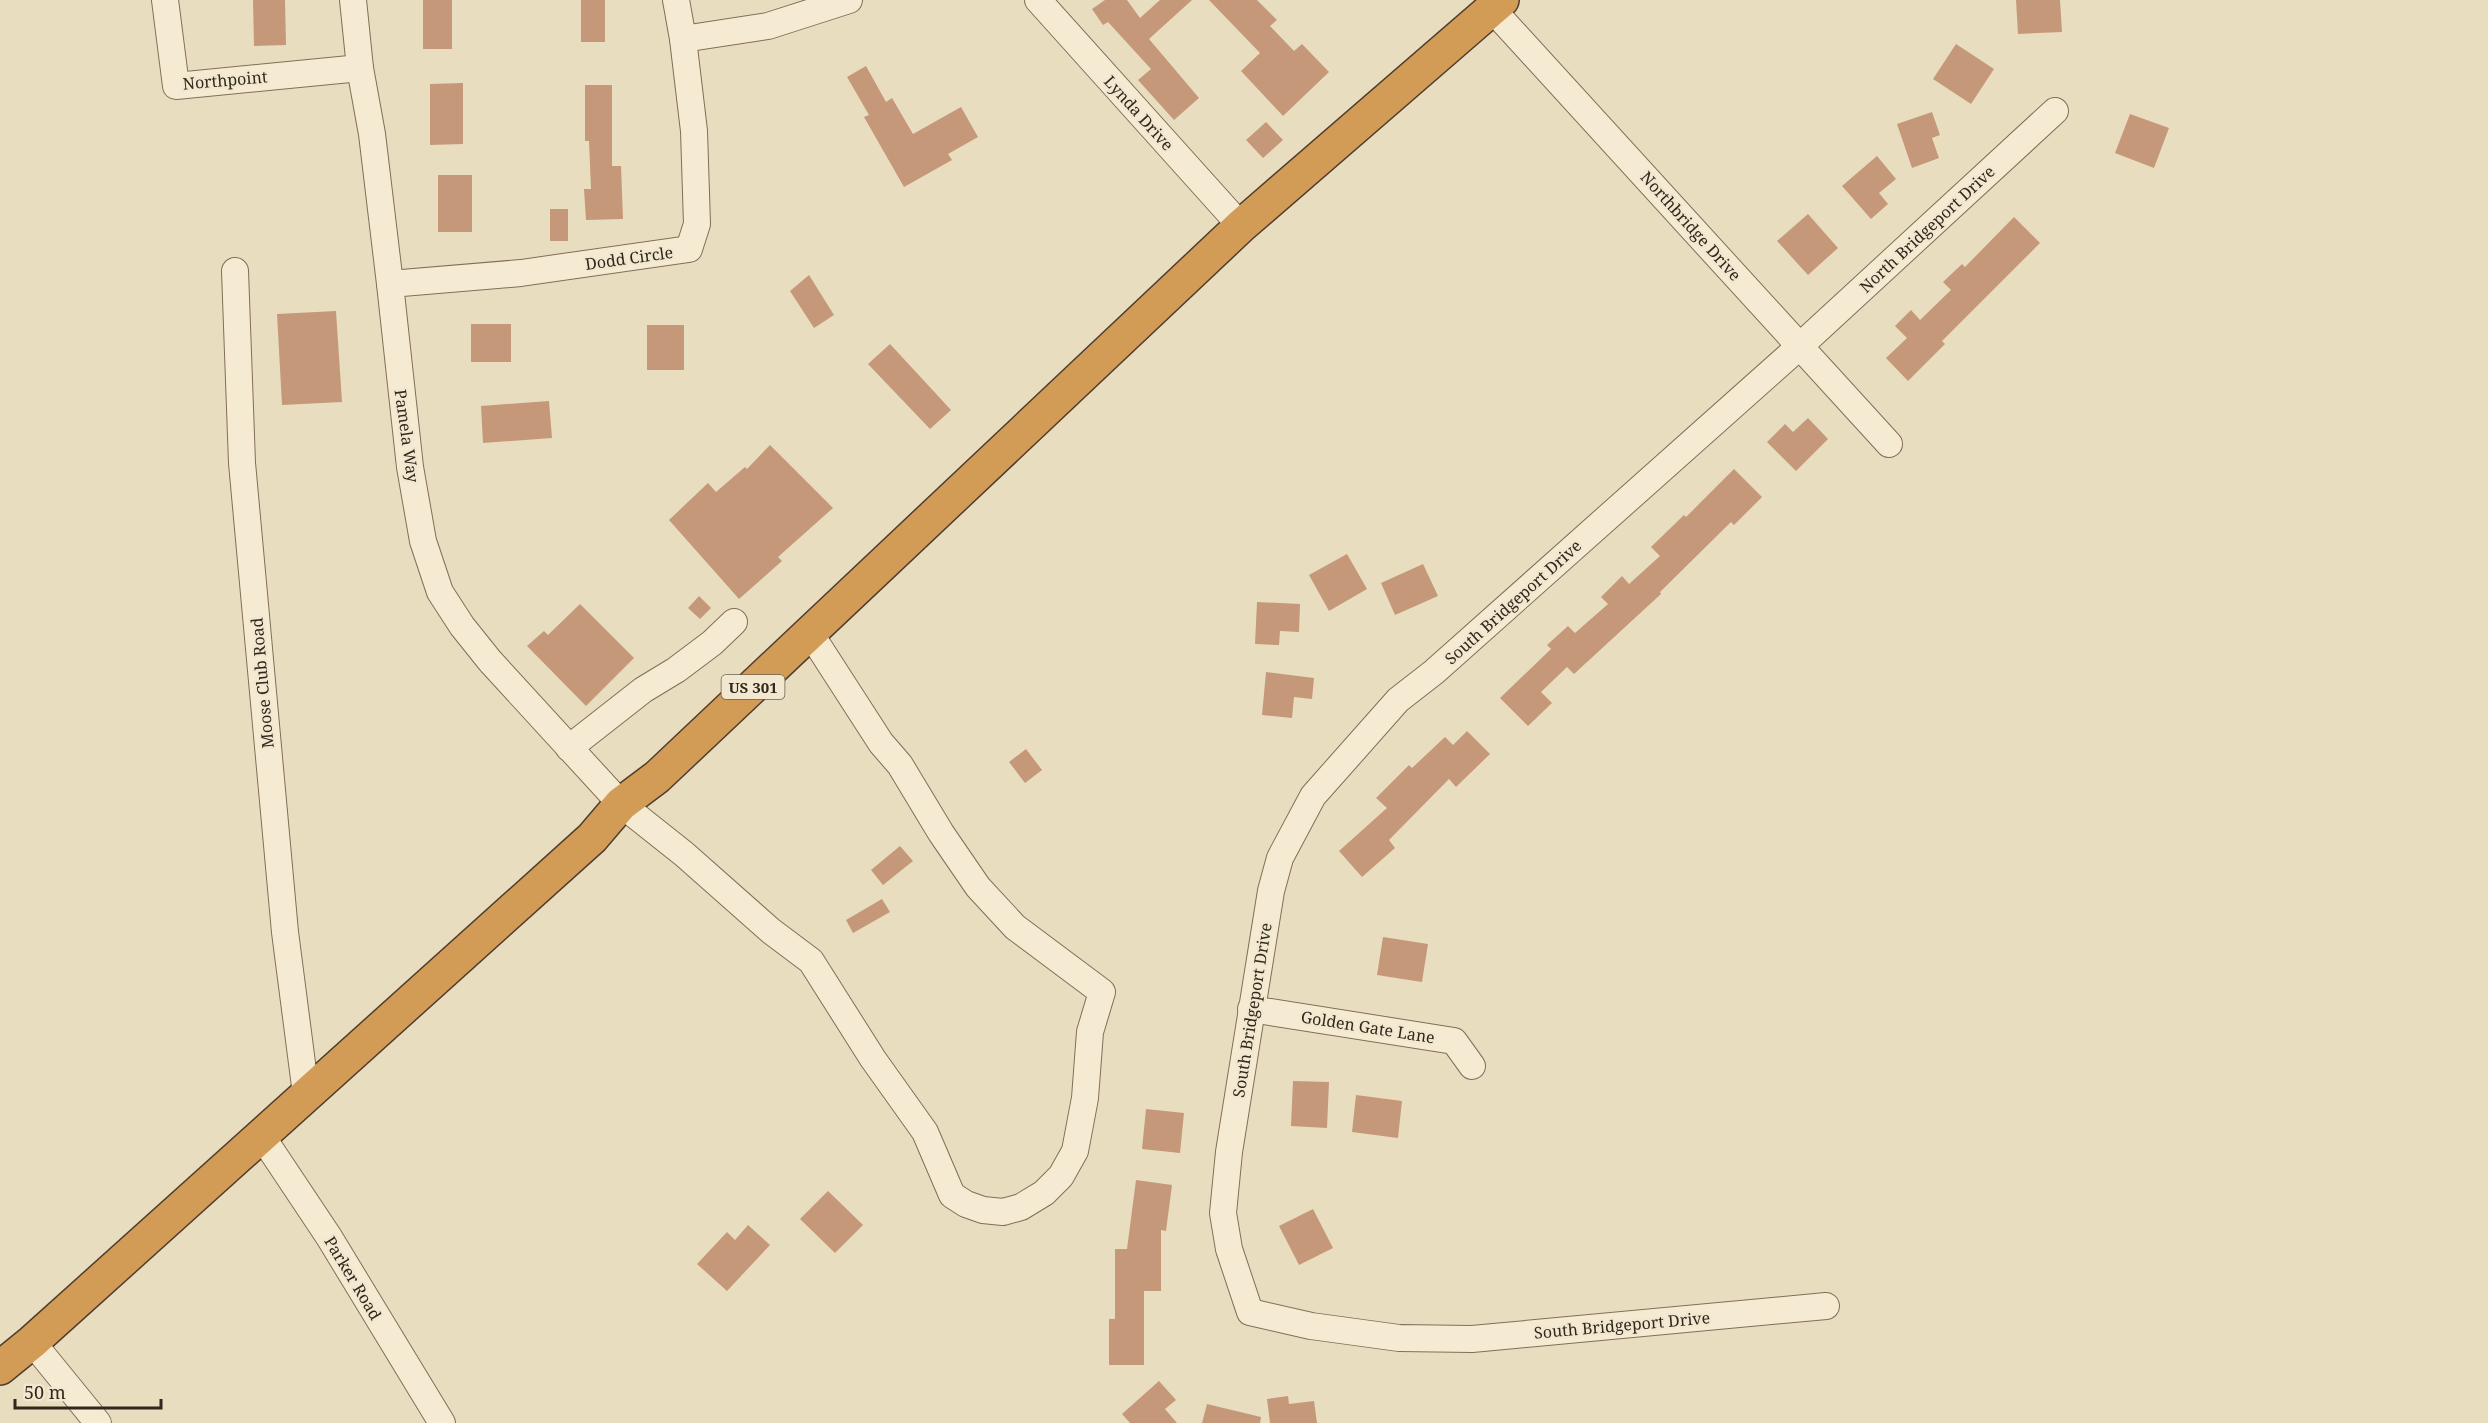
<svg xmlns="http://www.w3.org/2000/svg" width="2488" height="1423" font-family="'Noto Serif',serif">
<style>
.building{fill:#c59879}
.lines{fill:none;stroke-linecap:round;stroke-linejoin:round}
.minor-casing{stroke:#816e59;stroke-width:28}
.highway-casing{stroke:#4f3d2e;stroke-width:36}
.minor{stroke:#f5ebd2;stroke-width:26}
.highway{stroke:#d39c56;stroke-width:33}
.labels{text-anchor:middle;dominant-baseline:central;stroke-width:5;stroke-linejoin:round;paint-order:stroke}
.shield{fill:#f2e8cf;stroke:#6c6152;stroke-width:1.5}
.shield-label{font-size:15px;font-weight:bold;fill:#32271d}
.street-label{font-size:16px;fill:#32271d;stroke:#f2e8cf}
</style>
<rect width="100%" height="100%" fill="#e9ddc0"/>
<!-- building -->
<g class="building">
<polygon points="253,0 285,0 286,45 254,46"/>
<rect x="423" y="0" width="29" height="49"/>
<rect x="581" y="0" width="24" height="42"/>
<polygon points="1105,0 1127,0 1140,18 1160,0 1192,0 1149,39 1199,98 1174,120 1138,80 1151,69 1108,22 1103,25 1092,9"/>
<polygon points="1209,0 1257,0 1277,20 1270,26 1294,51 1302,44 1329,72 1283,116 1241,71 1260,53"/>
<polygon points="2016,0 2060,0 2062,32 2018,34"/>
<polygon points="1956,44 1994,69 1971,104 1933,79"/>
<polygon points="866,66 886,102 892,98 913,134 961,107 978,137 948,154 952,160 904,187 864,117 869,115 847,77"/>
<polygon points="463,83 463,144 430,145 430,84"/>
<polygon points="585,85 612,85 612,166 621,166 623,219 586,220 584,189 591,189 589,141 585,141"/>
<polygon points="1932,112 1940,135 1932,138 1939,158 1912,168 1897,124"/>
<polygon points="2130,114 2169,128 2154,168 2115,153"/>
<polygon points="1266,122 1283,140 1263,158 1246,140"/>
<polygon points="1877,156 1896,179 1879,193 1888,204 1871,219 1842,186"/>
<rect x="438" y="175" width="34" height="57"/>
<rect x="550" y="209" width="18" height="32"/>
<polygon points="1808,214 1838,248 1808,275 1777,241"/>
<polygon points="2014,217 2040,243 1942,341 1945,344 1908,381 1886,358 1907,338 1895,326 1911,310 1920,320 1951,290 1943,282 1962,264 1965,267"/>
<polygon points="809,275 834,315 814,328 790,291"/>
<polygon points="336,311 342,402 282,405 277,314"/>
<rect x="471" y="324" width="40" height="38"/>
<rect x="647" y="325" width="37" height="45"/>
<polygon points="890,344 951,410 930,429 868,364"/>
<polygon points="549,401 552,438 483,443 481,406"/>
<polygon points="1808,418 1828,439 1796,471 1767,442 1785,424 1793,432"/>
<polygon points="770,445 833,508 778,557 782,561 739,599 669,520 708,483 716,492 745,467 747,469"/>
<polygon points="1734,469 1762,497 1734,525 1731,522 1660,592 1661,594 1574,674 1567,667 1541,692 1552,703 1528,726 1500,698 1551,649 1547,645 1568,626 1575,633 1608,604 1601,597 1622,576 1629,584 1660,556 1651,547 1684,515 1686,517"/>
<polygon points="1347,554 1367,589 1329,611 1309,575"/>
<polygon points="1423,564 1438,596 1395,615 1381,583"/>
<polygon points="699,596 711,608 700,619 688,608"/>
<polygon points="1257,602 1300,604 1299,632 1280,631 1279,645 1255,644"/>
<polygon points="580,604 634,658 586,706 527,646 544,631 548,635"/>
<polygon points="1266,672 1314,678 1312,699 1294,697 1292,718 1262,715"/>
<polygon points="1467,731 1490,754 1456,787 1449,779 1389,840 1395,848 1362,877 1339,851 1387,808 1376,798 1409,765 1412,768 1445,737 1453,745"/>
<polygon points="1026,749 1042,770 1025,783 1009,762"/>
<polygon points="900,846 913,861 883,885 871,870"/>
<polygon points="882,899 890,912 853,933 846,920"/>
<polygon points="1383,937 1428,944 1422,982 1377,975"/>
<polygon points="1293,1081 1329,1082 1327,1128 1291,1126"/>
<polygon points="1356,1095 1402,1101 1398,1138 1352,1132"/>
<polygon points="1146,1109 1184,1113 1180,1153 1142,1149"/>
<polygon points="1136,1180 1172,1185 1166,1231 1161,1230 1161,1291 1144,1291 1144,1365 1109,1365 1109,1319 1115,1319 1115,1249 1127,1249"/>
<polygon points="828,1191 863,1225 835,1253 800,1219"/>
<polygon points="1313,1209 1333,1248 1299,1265 1279,1226"/>
<polygon points="748,1225 770,1245 727,1291 697,1264 727,1232 735,1240"/>
<polygon points="1159,1381 1176,1400 1165,1409 1177,1423 1130,1423 1122,1414"/>
<polygon points="1288,1396 1289,1404 1314,1401 1317,1423 1270,1423 1267,1399"/>
<polygon points="1207,1404 1261,1417 1260,1423 1202,1423"/>
</g>
<g class="lines">
<defs>
<g id="minor">
<polyline points="165,0 176,86 360,68"/>
<polyline points="353,0 360,68 372,134 390,284 410,467 423,541 440,592 462,626 490,661 621,804 684,854 771,931 811,961 873,1059 925,1132 952,1195 966,1204 983,1210 1003,1212 1021,1207 1044,1193 1061,1176 1075,1151 1085,1098 1090,1032 1102,992 1015,927 978,887 941,833 900,765 881,743 810,633"/>
<polyline points="1038,0 1241,226"/>
<polyline points="1492,9 1889,444"/>
<polyline points="683,39 768,26 849,0"/>
<polyline points="235,271 242,463 285,932 306,1094"/>
<polyline points="390,284 521,273 689,249 697,224 694,131 683,39 676,0"/>
<polyline points="569,748 643,690 676,670 712,643 734,622"/>
<polyline points="1251,1009 1454,1041 1472,1066"/>
<polyline points="261,1135 329,1237 442,1423"/>
<polyline points="1826,1306 1472,1339 1399,1338 1311,1326 1250,1312 1229,1249 1223,1213 1229,1152 1271,891 1280,858 1313,796 1398,700 1434,672 1800,346 2055,111"/>
<polyline points="32,1342 98,1423"/>
</g>
<polyline id="highway" points="0,1368 32,1342 592,838 621,804 657,777 1241,226 1502,0"/>
</defs>
<!-- minor casing -->
<use href="#minor" class="minor-casing"/>
<!-- highway casing -->
<use href="#highway" class="highway-casing"/>
<!-- minor -->
<use href="#minor" class="minor"/>
<!-- highway -->
<use href="#highway" class="highway"/>
</g>
<g class="labels">
<!-- shield labels -->
<rect class="shield" x="721.5" y="675" width="63" height="24" rx="4.5"/>
<g class="shield-label">
<text x="753" y="687">US 301</text>
</g>
<!-- street labels -->
<g class="street-label">
<text transform="translate(225 80) rotate(-5)">Northpoint</text>
<text transform="translate(1139 113) rotate(48)">Lynda Drive</text>
<text transform="translate(1691 226) rotate(48)">Northbridge Drive</text>
<text transform="translate(1927 229) rotate(-43)">North Bridgeport Drive</text>
<text transform="translate(629 258) rotate(-8)">Dodd Circle</text>
<text transform="translate(407 436) rotate(82)">Pamela Way</text>
<text transform="translate(1513 602) rotate(-42)">South Bridgeport Drive</text>
<text transform="translate(262 683) rotate(-95)">Moose Club Road</text>
<text transform="translate(1252 1010) rotate(-81)">South Bridgeport Drive</text>
<text transform="translate(1368 1027) rotate(9)">Golden Gate Lane</text>
<text transform="translate(353 1278) rotate(59)">Parker Road</text>
<text transform="translate(1622 1325) rotate(-5)">South Bridgeport Drive</text>
</g>
</g>
<!-- scale -->
<path d="M15 1399v9h146v-9" fill="none" stroke="#32271d" stroke-width="3"/>
<text x="24" y="1399" font-size="18" fill="#32271d" stroke="#f2e8cf" stroke-width="4.5" paint-order="stroke">50 m</text>
</svg>
